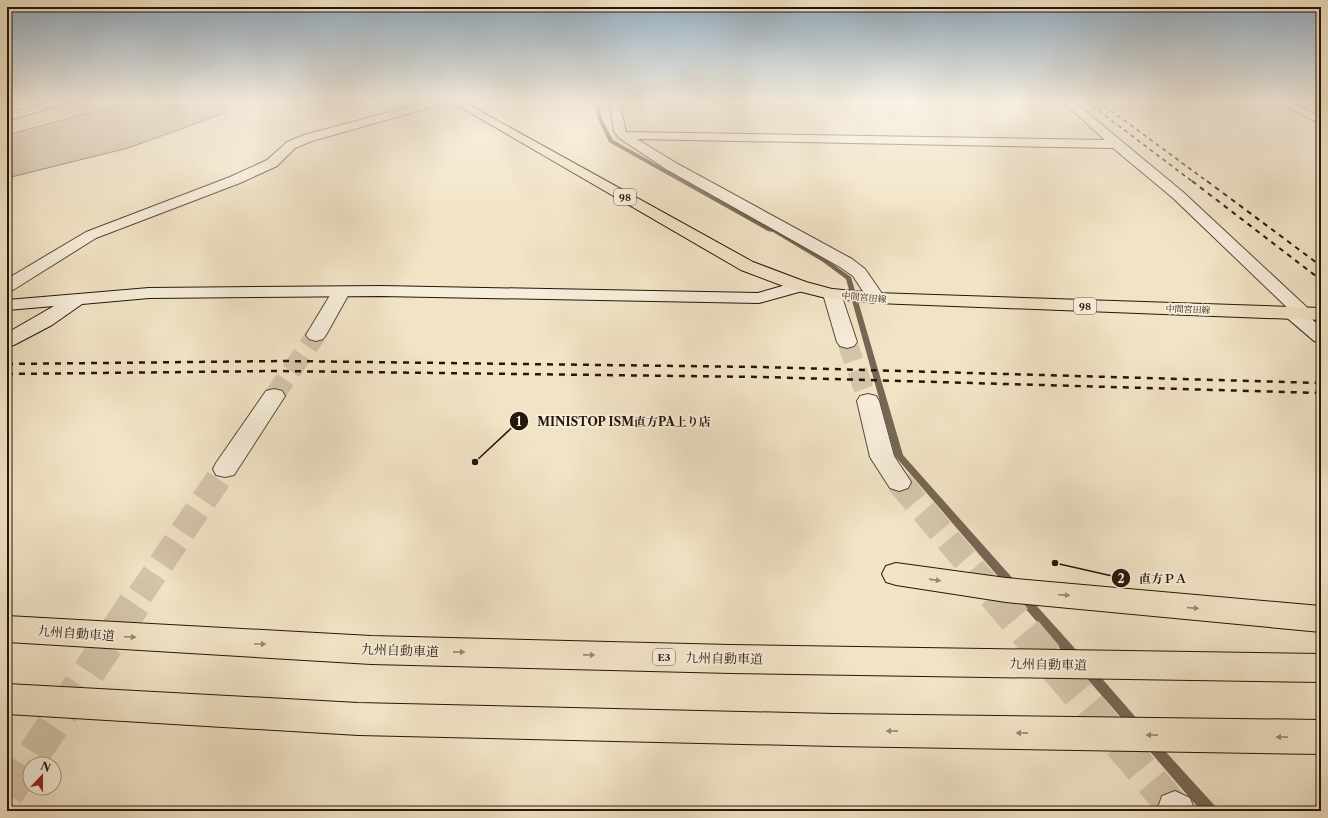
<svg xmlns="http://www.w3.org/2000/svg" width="1328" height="818" font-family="'Libre Caslon Text','Noto Serif JP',serif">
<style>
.green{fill:#cec0a6;stroke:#7a6b58}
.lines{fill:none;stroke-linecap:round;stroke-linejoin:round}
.stream{fill:#766754;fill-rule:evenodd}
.street-tunnel-far2{stroke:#d3c4aa;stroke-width:20;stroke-dasharray:20 10;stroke-linecap:butt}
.street-tunnel-far1{stroke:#d3c4aa;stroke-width:26;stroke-dasharray:26 12;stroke-linecap:butt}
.street-tunnel{stroke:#d3c4aa;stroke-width:33;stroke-dasharray:33 16;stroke-linecap:butt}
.street-casing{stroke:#594938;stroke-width:2}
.secondary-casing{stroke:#261609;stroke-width:2}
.primary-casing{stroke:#261609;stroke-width:2}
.highway-casing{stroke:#261609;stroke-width:2}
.street{fill:#f6edda;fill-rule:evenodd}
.secondary{fill:#f6edda;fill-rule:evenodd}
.primary{fill:#f1e3c6;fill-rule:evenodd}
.highway{fill:#f1e3c6;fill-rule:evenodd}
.rail-far2{stroke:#261609;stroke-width:1.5;stroke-dasharray:4 4;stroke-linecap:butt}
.rail-far1{stroke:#261609;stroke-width:2;stroke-dasharray:5 5;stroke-linecap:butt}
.rail{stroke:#261609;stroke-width:2.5;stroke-dasharray:6 6;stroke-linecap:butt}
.oneway{fill:#968771}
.labels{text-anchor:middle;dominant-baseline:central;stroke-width:4;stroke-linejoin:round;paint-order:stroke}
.far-street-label{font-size:9px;fill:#261609;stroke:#f6edda}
.shield{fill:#f6edda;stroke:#645648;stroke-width:1}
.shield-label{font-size:10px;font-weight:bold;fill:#261609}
.near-street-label{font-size:13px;fill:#261609;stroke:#f6edda}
.leader{fill:none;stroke:#261609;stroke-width:1.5}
.callout-dot{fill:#261609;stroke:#f6edda;stroke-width:1.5}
.mark-label{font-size:12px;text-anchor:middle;font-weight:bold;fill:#fff}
.callout-label{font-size:12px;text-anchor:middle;font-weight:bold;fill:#261609;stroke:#f6edda;stroke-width:4;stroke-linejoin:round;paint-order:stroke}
</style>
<rect width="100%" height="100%" fill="#f1e3c6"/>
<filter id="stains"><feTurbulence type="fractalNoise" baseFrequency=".005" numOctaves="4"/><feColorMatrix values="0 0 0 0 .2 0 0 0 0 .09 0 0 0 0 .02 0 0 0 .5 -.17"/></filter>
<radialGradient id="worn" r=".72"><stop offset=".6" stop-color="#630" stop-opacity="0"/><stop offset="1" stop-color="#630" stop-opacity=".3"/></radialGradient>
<!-- green -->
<polygon class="green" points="148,101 221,101 227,102 231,107 225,113 128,148 7,178 7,135 106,108"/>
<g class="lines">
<!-- stream -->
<g class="stream">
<polygon points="595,101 599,101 601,117 613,140 772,229 777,230 827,260 851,277 903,455 1016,582 1017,585 1016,588 1012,589 1008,588 895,456 846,279 823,262 773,232 768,231 609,142 597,117"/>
<polygon points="1022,593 1026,594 1079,653 1081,657 1079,661 1075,662 1071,661 1018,600 1017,597 1018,594"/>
<polygon points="1087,665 1091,666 1139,721 1141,725 1139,729 1135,731 1131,729 1083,674 1081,670 1083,666"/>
<polygon points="1151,738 1155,740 1215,806 1217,811 1201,811 1147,748 1145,744 1147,740"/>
</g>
<!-- street-tunnel-far2 -->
<g class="street-tunnel-far2">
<polyline points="847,342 868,401"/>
<polyline points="274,396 316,335"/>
</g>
<!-- street-tunnel-far1 -->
<g class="street-tunnel-far1">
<polyline points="899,482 995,595"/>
<polyline points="140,595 225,469"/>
</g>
<!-- street-tunnel -->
<g class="street-tunnel">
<polyline points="994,594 1175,809"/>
<polyline points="7,794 141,594"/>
</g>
<defs>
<g id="street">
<polygon points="53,101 68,101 67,103 7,121 7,114"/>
<polygon points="431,101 447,101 446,103 312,141 295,148 277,166 240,183 96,238 13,290 7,291 7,279 86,232 230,177 267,160 287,142 304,135"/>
<polygon points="609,101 619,101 626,132 1105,140 1062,101 1073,101 1183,192 1313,313 1311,317 1304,319 1297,317 1173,198 1113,148 637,139 676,163 852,259 865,269 885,298 882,302 876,303 870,302 853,276 840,267 666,169 619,138 614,131"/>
<polygon points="1275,101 1288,101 1321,117 1321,124"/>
<polygon points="341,287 347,288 350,292 326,335 323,339 316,341 309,339 306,335 332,292 335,288"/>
<polygon points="832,289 838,290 841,294 857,342 854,346 847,348 840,346 837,342 823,294 826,290"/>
<polygon points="274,389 282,391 285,396 234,475 225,477 216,475 213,469 216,463 266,391"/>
<polygon points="868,394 876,396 879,401 894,456 911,482 908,488 899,491 890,488 870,457 857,401 860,396"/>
<polygon points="1175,791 1190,798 1195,811 1157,811 1162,796"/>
</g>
<g id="secondary">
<polygon points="800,281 806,282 809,286 806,290 759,303 381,296 149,298 82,304 52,325 14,345 7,347 7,333 54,306 7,310 7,300 149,288 381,286 758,293"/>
<polygon points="1293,307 1300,309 1321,327 1321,343 1314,341 1286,317 1284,313 1286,309"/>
</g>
<polygon id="primary" points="450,101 462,101 753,262 806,282 832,289 876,293 1321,308 1321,320 876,303 826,298 794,290 741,270"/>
<g id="highway">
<polygon points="896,563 1006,578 1321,606 1321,632 1006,602 896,585 886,582 882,574 886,566"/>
<polygon points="7,616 371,636 731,645 1321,654 1321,682 731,673 371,664 7,642"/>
<polygon points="7,684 358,703 834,714 1321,720 1321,754 834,746 358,735 7,714"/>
</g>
</defs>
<!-- street casing -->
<use href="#street" class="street-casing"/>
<!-- secondary casing -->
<use href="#secondary" class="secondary-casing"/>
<!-- primary casing -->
<use href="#primary" class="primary-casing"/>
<!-- highway casing -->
<use href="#highway" class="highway-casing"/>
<!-- street -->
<use href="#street" class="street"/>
<!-- secondary -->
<use href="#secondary" class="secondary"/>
<!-- primary -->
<use href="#primary" class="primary"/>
<!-- highway -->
<use href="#highway" class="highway"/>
<!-- rail-far2 -->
<g class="rail-far2">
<polyline points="1086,101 1193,182"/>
<polyline points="1098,101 1208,182"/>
</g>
<!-- rail-far1 -->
<g class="rail-far1">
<polyline points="1192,181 1321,280"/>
<polyline points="1207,181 1321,266"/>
</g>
<!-- rail -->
<g class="rail">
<polyline points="7,364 284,361 761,367 1321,383"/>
<polyline points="7,374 276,371 762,377 1321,393"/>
</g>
</g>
<!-- one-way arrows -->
<defs><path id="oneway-solid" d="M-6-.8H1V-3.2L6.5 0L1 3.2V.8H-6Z"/></defs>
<g class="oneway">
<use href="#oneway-solid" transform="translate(935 580) rotate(8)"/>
<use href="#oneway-solid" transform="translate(1064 595) rotate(5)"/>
<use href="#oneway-solid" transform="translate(1193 608) rotate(5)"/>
<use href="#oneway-solid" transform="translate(130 637) rotate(3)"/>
<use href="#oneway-solid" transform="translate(260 644) rotate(3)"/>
<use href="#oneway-solid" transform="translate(459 652) rotate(1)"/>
<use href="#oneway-solid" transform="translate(589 655) rotate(1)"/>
<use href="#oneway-solid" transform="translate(892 731) rotate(-179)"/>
<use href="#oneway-solid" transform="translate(1022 733) rotate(-179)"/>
<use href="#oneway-solid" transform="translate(1152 735) rotate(-179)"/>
<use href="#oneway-solid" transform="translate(1282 737) rotate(-179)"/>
</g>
<!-- sky -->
<linearGradient id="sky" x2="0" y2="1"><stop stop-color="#90abc1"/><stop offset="0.47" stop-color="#f9f2e5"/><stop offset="1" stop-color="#f9f2e5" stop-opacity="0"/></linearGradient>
<rect width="1328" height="215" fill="url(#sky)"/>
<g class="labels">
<!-- far-street labels -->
<g class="far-street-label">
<text transform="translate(864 297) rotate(5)">中間宮田線</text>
<text transform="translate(1188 309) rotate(2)">中間宮田線</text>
</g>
<!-- shield labels -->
<g class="shield">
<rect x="614" y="189" width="22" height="16" rx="3"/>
<rect x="1074" y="298" width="22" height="16" rx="3"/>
<rect x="653" y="649" width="22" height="16" rx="3"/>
</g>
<g class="shield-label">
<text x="625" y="197">98</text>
<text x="1085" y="306">98</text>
<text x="664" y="657">E3</text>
</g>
<!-- near-street labels -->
<g class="near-street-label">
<text transform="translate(76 633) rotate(4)">九州自動車道</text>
<text transform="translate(400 650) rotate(2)">九州自動車道</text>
<text transform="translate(724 658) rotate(1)">九州自動車道</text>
<text transform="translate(1048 664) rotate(1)">九州自動車道</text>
</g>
</g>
<!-- callouts -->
<path class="leader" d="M475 462L519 421M1055 563L1121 578"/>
<g class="callout-dot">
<circle cx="475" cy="462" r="4"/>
<circle cx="1055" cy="563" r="4"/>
<circle cx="519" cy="421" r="10"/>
<circle cx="1121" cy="578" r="10"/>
</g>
<g class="mark-label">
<text x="519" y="426">1</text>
<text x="1121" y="583">2</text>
</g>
<g class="callout-label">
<text x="624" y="426">MINISTOP ISM直方PA上り店</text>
<text x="1163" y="583">直方ＰＡ</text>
</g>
<!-- margin -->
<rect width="1328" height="818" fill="none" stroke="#f1e3c6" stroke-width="24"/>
<rect x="8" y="8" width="1312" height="802" fill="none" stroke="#261609" stroke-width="2"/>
<rect x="12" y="12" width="1304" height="794" fill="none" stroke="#261609"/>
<!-- north arrow -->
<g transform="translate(42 776) rotate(22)"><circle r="19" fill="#f6edda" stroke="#a39786"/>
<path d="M0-3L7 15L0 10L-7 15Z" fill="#8f2418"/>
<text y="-6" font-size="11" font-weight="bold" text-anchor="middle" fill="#261609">N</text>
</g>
<rect width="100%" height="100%" filter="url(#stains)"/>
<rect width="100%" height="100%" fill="url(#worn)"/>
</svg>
